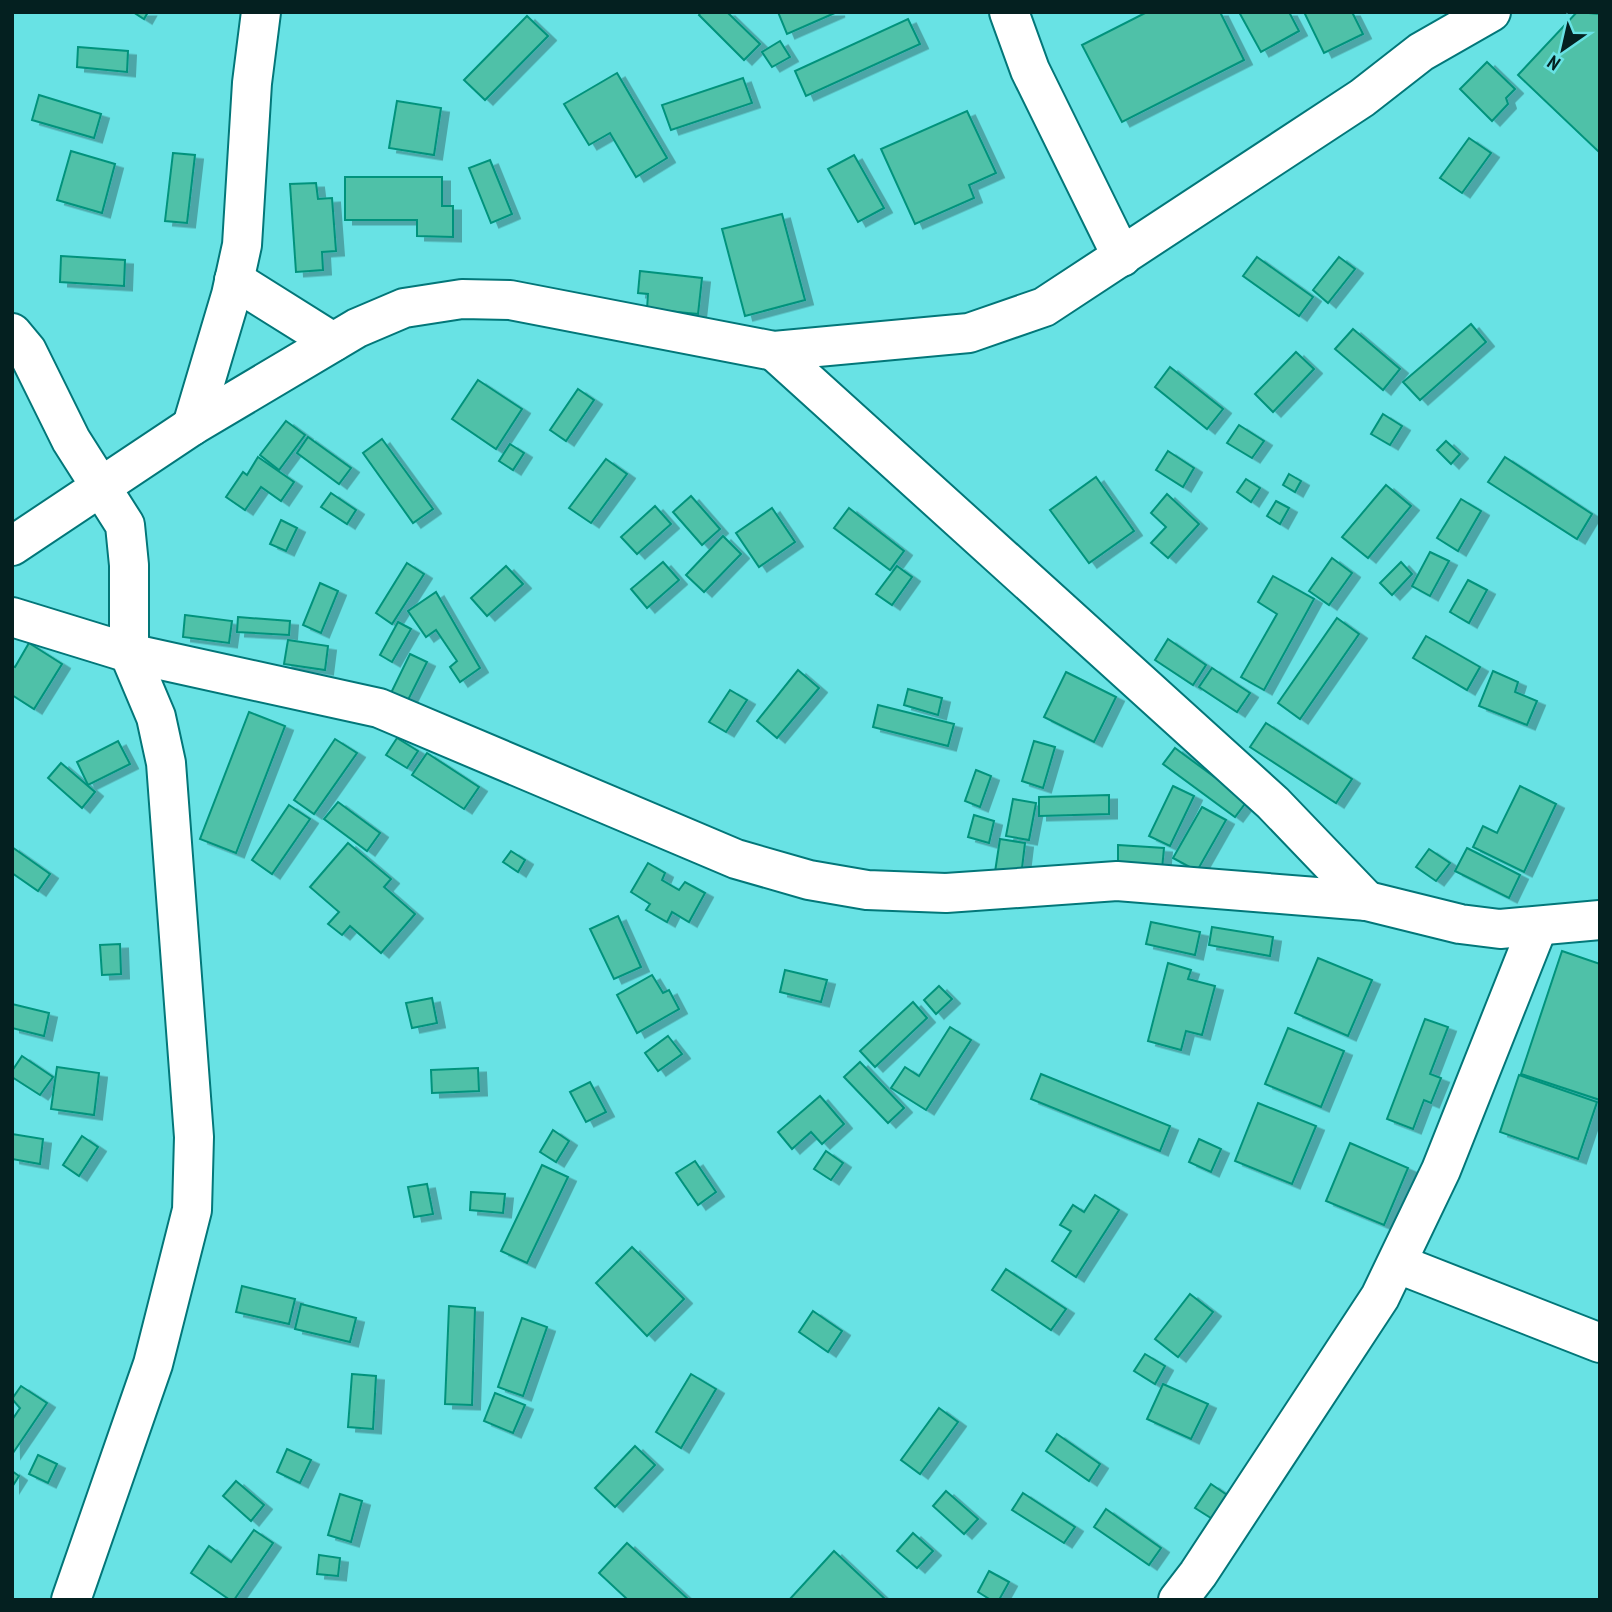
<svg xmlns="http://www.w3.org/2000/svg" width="1612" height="1612" font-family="'PT Sans Narrow',sans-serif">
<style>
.building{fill:#4fc1a8;stroke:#04937c;stroke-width:2;filter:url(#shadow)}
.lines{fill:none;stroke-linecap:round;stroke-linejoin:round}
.minor-casing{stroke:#027779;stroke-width:42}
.minor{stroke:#fff;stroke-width:38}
</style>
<defs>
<filter id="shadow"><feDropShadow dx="8" dy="4.5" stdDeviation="0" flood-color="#0004"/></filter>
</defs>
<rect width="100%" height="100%" fill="#68e2e4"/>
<!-- building -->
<g class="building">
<polygon points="133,12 148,12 144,19"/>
<polygon points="701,12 727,12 760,44 744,60 699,15"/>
<polygon points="778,12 837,12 787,34"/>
<polygon points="1147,12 1220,12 1244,60 1122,122 1082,45"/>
<polygon points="1239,12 1289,12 1299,31 1261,52"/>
<polygon points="1304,12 1352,12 1363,34 1324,53"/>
<polygon points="1577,12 1600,14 1600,153 1518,75"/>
<polygon points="527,16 548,36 485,100 464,80"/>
<polygon points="908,19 920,44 806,96 795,71"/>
<polygon points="780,41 790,57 772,67 762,52"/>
<polygon points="78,47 128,51 127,72 77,67"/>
<polygon points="1487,62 1515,89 1506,98 1508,104 1492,121 1460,89"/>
<polygon points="617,73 667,158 636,177 610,133 589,145 564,104"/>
<polygon points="743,78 752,103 671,130 662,105"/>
<polygon points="39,95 101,114 94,138 32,120"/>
<polygon points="397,101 441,108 434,155 389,148"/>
<polygon points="967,111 996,173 969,185 974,198 915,224 881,149"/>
<polygon points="1469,138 1491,153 1462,193 1440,178"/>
<polygon points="71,151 115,164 102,213 57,200"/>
<polygon points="173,153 195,155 187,223 165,221"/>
<polygon points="854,155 884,208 858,222 828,169"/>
<polygon points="490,160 512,214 491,223 469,168"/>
<polygon points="345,177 442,177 442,206 453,206 453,237 417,236 417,220 345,220"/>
<polygon points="316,183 318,199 332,198 336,251 322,252 323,270 296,272 290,184"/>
<polygon points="782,214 805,300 745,316 722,229"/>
<polygon points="61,256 125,260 124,286 60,282"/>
<polygon points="1257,257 1313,297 1299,316 1243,276"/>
<polygon points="1339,257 1355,269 1328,303 1313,290"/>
<polygon points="640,271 702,278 698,314 647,309 648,294 638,293"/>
<polygon points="1471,324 1486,342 1420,400 1403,382"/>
<polygon points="1353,329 1400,369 1383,390 1335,349"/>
<polygon points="1296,352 1314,369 1273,412 1255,394"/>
<polygon points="1170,367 1223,409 1207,429 1155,387"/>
<polygon points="478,380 522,409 496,449 452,419"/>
<polygon points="578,389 594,400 566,441 550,430"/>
<polygon points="1383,414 1402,426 1390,445 1371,434"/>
<polygon points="286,421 305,435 279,470 260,455"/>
<polygon points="1239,425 1264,441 1252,458 1227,443"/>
<polygon points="308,437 351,468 339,484 297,453"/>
<polygon points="382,439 433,509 413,523 363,453"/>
<polygon points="1446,441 1460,454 1451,464 1437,450"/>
<polygon points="510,444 524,453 513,470 499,461"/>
<polygon points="1168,451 1194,468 1183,487 1156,470"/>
<polygon points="258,457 294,482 281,501 261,487 245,510 226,497 243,472 247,475"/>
<polygon points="1505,457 1592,514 1577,539 1488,482"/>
<polygon points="606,459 627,474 591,523 569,508"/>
<polygon points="1289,474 1301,481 1295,492 1283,485"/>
<polygon points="1096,477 1134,531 1089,563 1050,510"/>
<polygon points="1246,479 1260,488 1251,502 1237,492"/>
<polygon points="1386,485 1411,506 1368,558 1342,537"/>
<polygon points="331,493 356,510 347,524 321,507"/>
<polygon points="1167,494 1199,524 1168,558 1151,543 1166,527 1151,513"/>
<polygon points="691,496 720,529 702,545 673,512"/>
<polygon points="1461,499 1481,511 1458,551 1437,538"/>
<polygon points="1276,501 1289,508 1280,524 1267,516"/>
<polygon points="655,506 671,524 637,554 621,537"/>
<polygon points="772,508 795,542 759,567 736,533"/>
<polygon points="849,508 904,551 890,570 834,528"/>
<polygon points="281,520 297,528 286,551 270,544"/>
<polygon points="723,536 741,554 704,592 686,575"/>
<polygon points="1430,552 1449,561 1430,596 1412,586"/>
<polygon points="1332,558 1352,573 1329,605 1309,591"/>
<polygon points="663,562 679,580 647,608 631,589"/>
<polygon points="1401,562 1412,574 1392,595 1380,583"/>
<polygon points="407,563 424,574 392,624 376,613"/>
<polygon points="506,566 523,584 487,616 471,598"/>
<polygon points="897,566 912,577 892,605 876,594"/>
<polygon points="1273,576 1314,599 1264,690 1241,677 1277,614 1258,602"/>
<polygon points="1468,580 1487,590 1469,623 1450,612"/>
<polygon points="320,583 338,591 321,633 303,625"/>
<polygon points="436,592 480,668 460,682 450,667 457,661 436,630 426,637 408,611"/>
<polygon points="185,615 232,621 229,643 183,637"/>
<polygon points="238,617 290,621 289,635 237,632"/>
<polygon points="1337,618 1359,634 1300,719 1278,703"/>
<polygon points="398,622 411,629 392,662 380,655"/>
<polygon points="1426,636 1480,667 1467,690 1413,658"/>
<polygon points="1168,639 1206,665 1193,685 1155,660"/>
<polygon points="288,640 328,646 325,670 284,664"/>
<polygon points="29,643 62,664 34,709 12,695 12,666 15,667"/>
<polygon points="410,654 427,662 407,702 390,695"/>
<polygon points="1212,668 1250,693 1237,712 1199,687"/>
<polygon points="798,670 819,688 777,738 757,721"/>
<polygon points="1493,671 1518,682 1515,692 1537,701 1527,725 1479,706"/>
<polygon points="1066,672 1116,697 1094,742 1044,717"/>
<polygon points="908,689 942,698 938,715 904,705"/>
<polygon points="730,690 747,700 726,732 709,722"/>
<polygon points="878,705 954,724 948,746 873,727"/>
<polygon points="249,712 285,726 236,853 200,839"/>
<polygon points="1266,723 1352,779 1336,803 1250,747"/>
<polygon points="397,738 418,751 407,768 386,755"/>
<polygon points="335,739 357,753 314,814 294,800"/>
<polygon points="118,741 130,764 88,785 77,762"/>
<polygon points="1034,741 1055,747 1043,788 1022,781"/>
<polygon points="1175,748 1247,801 1235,817 1163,764"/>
<polygon points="427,753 479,787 464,809 412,775"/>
<polygon points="61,763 95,792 82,808 48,778"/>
<polygon points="976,770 991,776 980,807 965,801"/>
<polygon points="1173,786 1194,796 1170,846 1149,836"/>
<polygon points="1520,786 1556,804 1524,872 1473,847 1483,826 1497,833"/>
<polygon points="1109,795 1109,814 1039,816 1039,797"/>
<polygon points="1013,799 1036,803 1029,840 1006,836"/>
<polygon points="338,802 380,833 367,851 324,819"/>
<polygon points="289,805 310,819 272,874 252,860"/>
<polygon points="1202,807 1226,820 1197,871 1173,858"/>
<polygon points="974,815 994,821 989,843 968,837"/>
<polygon points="1000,839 1025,843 1021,876 995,872"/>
<polygon points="348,843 391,879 384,887 415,914 381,953 350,926 342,935 328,924 339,912 310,887"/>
<polygon points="1118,845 1164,848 1162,869 1118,866"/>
<polygon points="12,847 50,874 38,891 12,873"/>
<polygon points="1467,848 1520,875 1509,898 1455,871"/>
<polygon points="1429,849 1450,863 1436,881 1416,867"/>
<polygon points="511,851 525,860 518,872 503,862"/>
<polygon points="648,863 665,873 662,880 679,890 685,882 705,893 689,922 672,912 667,922 646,910 650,904 631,892"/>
<polygon points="618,916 641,967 614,979 590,929"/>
<polygon points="1151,922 1200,932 1195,955 1146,944"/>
<polygon points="1212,927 1273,937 1270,956 1209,945"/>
<polygon points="120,944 121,974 102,975 100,945"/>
<polygon points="1562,951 1600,964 1600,1100 1521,1074"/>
<polygon points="1318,958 1372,980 1348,1036 1295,1013"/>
<polygon points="1168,963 1191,970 1188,979 1215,986 1202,1035 1186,1031 1181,1050 1148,1041"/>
<polygon points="785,970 827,980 821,1002 780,992"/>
<polygon points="652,975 663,993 669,990 679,1009 637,1033 617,995"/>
<polygon points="939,986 952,999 936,1014 924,1000"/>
<polygon points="432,998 437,1023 412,1028 406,1003"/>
<polygon points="913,1002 927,1018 875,1067 860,1051"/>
<polygon points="12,1004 49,1013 44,1036 12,1028"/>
<polygon points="1425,1019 1448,1027 1430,1074 1441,1078 1431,1103 1424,1100 1413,1129 1387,1119"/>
<polygon points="950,1027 971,1040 926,1110 891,1088 905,1067 919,1076"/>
<polygon points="1288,1028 1344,1051 1321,1107 1265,1084"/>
<polygon points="668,1036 682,1054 658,1071 645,1053"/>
<polygon points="22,1056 53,1077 40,1095 12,1077 12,1071"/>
<polygon points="860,1062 904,1108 888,1123 844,1077"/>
<polygon points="57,1067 99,1073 94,1115 51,1109"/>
<polygon points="478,1068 479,1091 432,1093 431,1070"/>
<polygon points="1041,1074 1170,1126 1160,1151 1031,1099"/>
<polygon points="1519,1075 1597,1102 1578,1159 1500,1132"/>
<polygon points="590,1082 606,1112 586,1122 570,1092"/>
<polygon points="820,1096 844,1124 822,1144 811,1132 792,1149 778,1132"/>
<polygon points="1258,1103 1316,1126 1292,1184 1235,1161"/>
<polygon points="553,1130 569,1141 556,1162 540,1152"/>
<polygon points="12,1134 43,1139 40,1164 12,1159"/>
<polygon points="82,1136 98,1147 79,1176 63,1165"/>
<polygon points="1199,1139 1221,1149 1211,1172 1189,1162"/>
<polygon points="1350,1143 1408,1168 1384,1225 1326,1201"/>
<polygon points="826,1151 843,1163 831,1180 814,1169"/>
<polygon points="695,1161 716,1192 698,1205 676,1173"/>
<polygon points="542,1165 568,1177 527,1263 501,1251"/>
<polygon points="427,1184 433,1214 414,1217 408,1187"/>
<polygon points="471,1192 505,1194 503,1213 470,1210"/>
<polygon points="1095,1195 1119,1210 1076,1277 1052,1261 1071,1231 1060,1225 1073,1205 1084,1212"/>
<polygon points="632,1247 684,1299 647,1336 596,1283"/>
<polygon points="1006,1269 1066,1309 1051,1330 992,1290"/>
<polygon points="242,1286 295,1299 289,1324 236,1312"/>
<polygon points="1190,1294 1213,1312 1178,1357 1155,1339"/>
<polygon points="301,1304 356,1318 350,1342 295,1329"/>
<polygon points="449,1306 475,1308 472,1405 445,1404"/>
<polygon points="813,1311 842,1331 828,1352 799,1332"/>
<polygon points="522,1318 547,1327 523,1396 498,1387"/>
<polygon points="1145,1354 1165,1366 1155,1384 1134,1371"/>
<polygon points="352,1374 376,1376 373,1429 348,1427"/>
<polygon points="691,1374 716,1389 681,1448 656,1432"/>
<polygon points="1163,1384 1208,1404 1191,1439 1147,1419"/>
<polygon points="21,1386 47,1403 13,1453 12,1420 20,1408 12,1399"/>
<polygon points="495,1393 525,1405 513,1433 484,1421"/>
<polygon points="939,1408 958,1422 920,1474 901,1460"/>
<polygon points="1057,1434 1100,1464 1089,1481 1046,1451"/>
<polygon points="635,1446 655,1465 615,1507 595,1488"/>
<polygon points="287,1449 311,1460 300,1483 277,1472"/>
<polygon points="38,1455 57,1464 48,1483 29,1474"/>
<polygon points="12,1471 19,1476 12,1487"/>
<polygon points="236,1481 264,1505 251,1521 223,1496"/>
<polygon points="1211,1484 1230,1497 1214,1520 1195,1508"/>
<polygon points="946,1491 978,1519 964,1534 933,1506"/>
<polygon points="1023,1493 1075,1527 1064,1543 1012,1510"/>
<polygon points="340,1494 362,1501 351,1542 328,1535"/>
<polygon points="1106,1509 1161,1548 1149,1565 1094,1527"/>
<polygon points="254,1530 273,1543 234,1600 230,1600 191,1573 209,1546 231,1562"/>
<polygon points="913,1533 933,1551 917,1568 897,1551"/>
<polygon points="627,1543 689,1600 628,1600 599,1573"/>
<polygon points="834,1551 886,1600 789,1600"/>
<polygon points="319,1555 340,1558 338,1576 317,1574"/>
<polygon points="989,1571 1009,1582 999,1600 991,1600 978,1592"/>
</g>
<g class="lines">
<defs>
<g id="minor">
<polyline points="1009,12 1030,70 1122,257"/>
<polyline points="234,280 333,342"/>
<polyline points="12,333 27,351 71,440 125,525 129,565 129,653 156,717 166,763 194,1137 192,1210 153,1364 71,1600"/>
<polyline points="774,351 1273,803 1367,901"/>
<polyline points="192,426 231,295 242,245 252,83 261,12"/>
<polyline points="12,546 192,426 357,328 404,308 462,299 510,300 774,351 969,333 1044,307 1362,98 1421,52 1491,12"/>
<polyline points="12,617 129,653 379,708 736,859 809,880 867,890 946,893 1117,881 1367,901 1460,924 1500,929 1600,920"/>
<polyline points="1411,1269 1600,1343"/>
<polyline points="1178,1600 1198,1574 1380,1297 1441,1170 1538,926"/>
</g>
</defs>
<!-- minor casing -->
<use href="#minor" class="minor-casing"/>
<!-- minor -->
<use href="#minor" class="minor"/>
</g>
<!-- border -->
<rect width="1612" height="1612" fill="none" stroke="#042020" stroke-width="28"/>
<!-- north arrow -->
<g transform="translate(1563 49) rotate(214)" stroke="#68e2e4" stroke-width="5" paint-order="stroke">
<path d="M0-5L12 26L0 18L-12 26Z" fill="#042020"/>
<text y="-10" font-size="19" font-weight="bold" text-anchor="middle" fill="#042020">N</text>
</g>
</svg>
